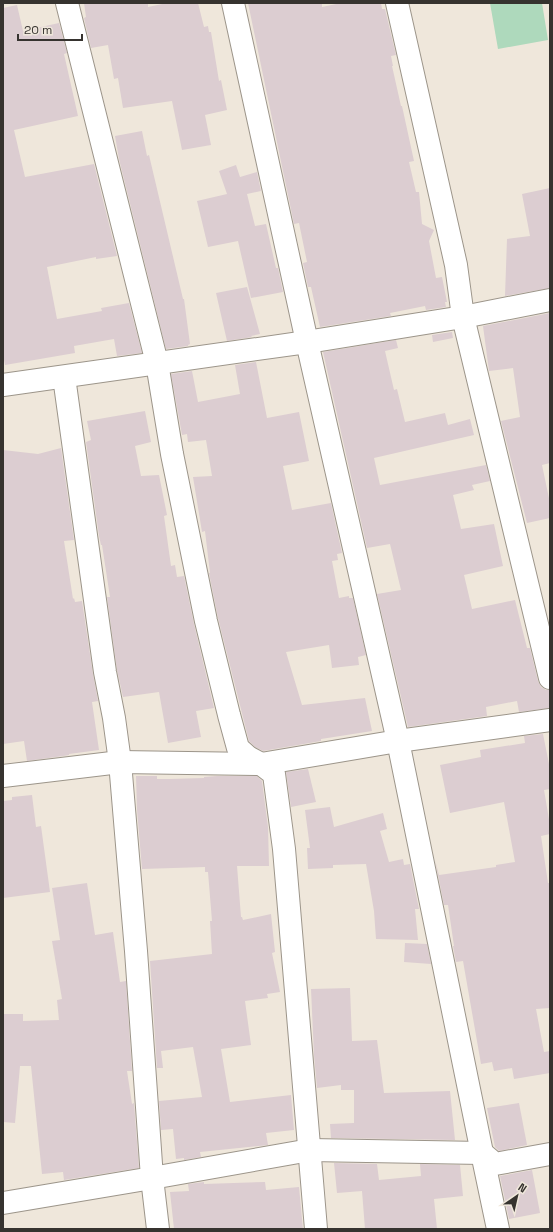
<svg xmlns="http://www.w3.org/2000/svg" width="553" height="1232" font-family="'Space Grotesk',sans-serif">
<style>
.green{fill:#aed9bc}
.building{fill:#dccdd1}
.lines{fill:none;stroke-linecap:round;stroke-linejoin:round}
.street-casing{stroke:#9c958a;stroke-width:24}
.street{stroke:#fff;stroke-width:22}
</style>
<rect width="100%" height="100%" fill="#efe7db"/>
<!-- green -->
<polygon class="green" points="490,3 542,3 548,40 498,49"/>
<!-- building -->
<g class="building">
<polygon points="84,3 148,3 148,7 167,3 198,3 204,27 208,26 209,32 211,32 219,81 221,80 227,110 205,115 211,145 182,150 172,101 123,108 118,78 114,79 108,45 91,48 84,18 86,17"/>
<polygon points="248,3 322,3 322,7 341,3 381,3 382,9 385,9 396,55 391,56 393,66 392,66 401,106 402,106 414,161 409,162 416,192 419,192 422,224 434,230 429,241 436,278 442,277 447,302 445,302 446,307 426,310 425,306 390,313 391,316 320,327 311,287 308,287 303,263 307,262 299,223 294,224"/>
<polygon points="17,5 23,31 59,23 67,53 64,54 78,116 14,130 25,177 94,164 117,256 96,259 96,257 47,267 57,319 102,311 101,308 129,303 142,353 117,356 114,339 74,346 75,353 5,365 3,355 3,8"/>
<polygon points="142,131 147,156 149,155 183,299 184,299 190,344 188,345 188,346 166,349 119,159 115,136"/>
<polygon points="236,165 240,177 257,172 261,191 247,194 255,226 266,224 276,268 278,268 283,292 251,298 238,241 208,247 197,201 227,194 219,171"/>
<polygon points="550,188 550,288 505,296 507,239 530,236 522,194"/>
<polygon points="247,287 260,334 251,336 252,337 227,341 216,293"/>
<polygon points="550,313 550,463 542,465 550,503 550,518 527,523 501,421 520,417 513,368 489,371 483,326"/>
<polygon points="452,332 453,338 433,342 432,335"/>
<polygon points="396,340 398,348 385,351 394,390 397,389 405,422 445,413 448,425 470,419 474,435 374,458 380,485 486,465 490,481 472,485 474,490 453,495 461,529 494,524 503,566 464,575 472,609 515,600 527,648 530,648 538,681 541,687 546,690 550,690 550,708 519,712 517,701 486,707 487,716 408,727 377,594 401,590 390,544 367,548 323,352"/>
<polygon points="256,362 267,418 299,412 309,461 283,466 292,510 331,503 342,553 337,554 338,560 332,561 339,598 349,596 349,598 353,598 366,655 358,657 359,665 332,668 329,645 286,652 302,705 365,698 372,731 321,739 321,741 263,751 255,747 249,741 218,618 209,573 210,573 205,531 202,532 193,477 212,476 206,440 188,442 187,434 182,435 171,374 192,371 198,402 240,394 235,365"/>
<polygon points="145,411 151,442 135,446 141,476 159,475 167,515 164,516 171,566 175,565 177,577 184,576 194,624 214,708 196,711 201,737 168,743 159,692 123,697 117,670 107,597 110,597 102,545 101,545 99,536 86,442 91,440 87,421"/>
<polygon points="61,448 74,540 64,541 73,599 74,598 75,602 82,601 93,674 98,701 92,702 99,750 69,754 69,755 63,756 27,761 24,741 3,744 3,450 38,454"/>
<polygon points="543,734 550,769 550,789 544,790 550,825 550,834 541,836 548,883 550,883 550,1008 536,1009 544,1052 550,1051 550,1073 514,1079 512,1068 494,1071 492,1062 481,1064 463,961 456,962 453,946 454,946 448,905 444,905 435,860 439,875 496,867 496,865 515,862 504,802 450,813 440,765 481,757 480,750 525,743 524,736"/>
<polygon points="308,769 316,802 291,807 286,772"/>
<polygon points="136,776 157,776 157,779 169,779 204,778 204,777 217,776 257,776 262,781 268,827 269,866 237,866 241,917 242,917 243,920 271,914 275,952 272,953 280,992 267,994 268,998 245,1001 251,1045 221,1049 230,1102 291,1095 294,1130 266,1133 268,1145 200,1152 201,1157 184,1160 184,1158 176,1159 173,1129 161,1130 159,1101 202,1097 193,1047 161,1051 163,1068 157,1068 150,961 212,954 210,921 212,921 208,872 205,872 205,867 142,869 137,810"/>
<polygon points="32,795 36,827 41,826 50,892 3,898 3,801 12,800 12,797"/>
<polygon points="330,807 334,827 383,813 387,829 380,831 389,862 403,859 404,865 410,864 419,909 415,909 418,940 376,939 374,911 366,864 333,865 333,868 308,869 307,848 310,848 305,810"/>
<polygon points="87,883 95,935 113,932 120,982 126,981 132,1071 127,1071 132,1104 134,1103 139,1168 64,1180 63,1172 42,1174 31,1066 20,1066 15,1123 3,1122 3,1014 23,1014 23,1021 59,1020 57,1000 62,999 52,941 60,940 52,888"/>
<polygon points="405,943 427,944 431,964 404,962"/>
<polygon points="350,988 352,1041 377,1040 384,1093 450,1091 455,1140 331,1138 330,1124 354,1123 354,1090 341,1090 341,1085 317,1088 314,1055 311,989"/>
<polygon points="519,1103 527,1145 499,1151 495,1147 487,1108"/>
<polygon points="334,1163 377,1164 379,1180 421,1176 420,1164 460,1165 463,1196 434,1199 437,1229 365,1229 362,1191 337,1193"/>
<polygon points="532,1170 540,1213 509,1219 500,1176"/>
<polygon points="204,1182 204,1184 265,1182 266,1190 299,1187 303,1229 174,1229 170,1192 189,1191 188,1184"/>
</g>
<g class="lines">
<defs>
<g id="street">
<polyline points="67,3 157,363 172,454 206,621 229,715 238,748 248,757 261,764 274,774 284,849 316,1229"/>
<polyline points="233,3 307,342 398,741 482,1153 498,1229"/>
<polyline points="397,3 456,265 463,317 550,678"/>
<polyline points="3,385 307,342 463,317 550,300"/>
<polyline points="3,776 120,762 261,764 398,741 550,720"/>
<polyline points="3,1203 152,1178 136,951 120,762 114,718 105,672 64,377"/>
<polyline points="158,1229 152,1178 310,1150 482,1153 495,1164 550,1154"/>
</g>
</defs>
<!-- street casing -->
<use href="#street" class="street-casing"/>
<!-- street -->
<use href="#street" class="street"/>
</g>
<!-- border -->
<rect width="553" height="1232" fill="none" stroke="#36332f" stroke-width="8"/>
<!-- north arrow -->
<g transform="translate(517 1196) rotate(34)" stroke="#efe7db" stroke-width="3" paint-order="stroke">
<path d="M0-3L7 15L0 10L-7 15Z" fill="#36332f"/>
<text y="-6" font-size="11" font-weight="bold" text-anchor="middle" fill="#36332f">N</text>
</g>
<!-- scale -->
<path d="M18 34v6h64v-6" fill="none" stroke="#36332f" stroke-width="2"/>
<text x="24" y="34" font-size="12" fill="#36332f" stroke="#efe7db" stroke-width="3" paint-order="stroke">20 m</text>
</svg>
